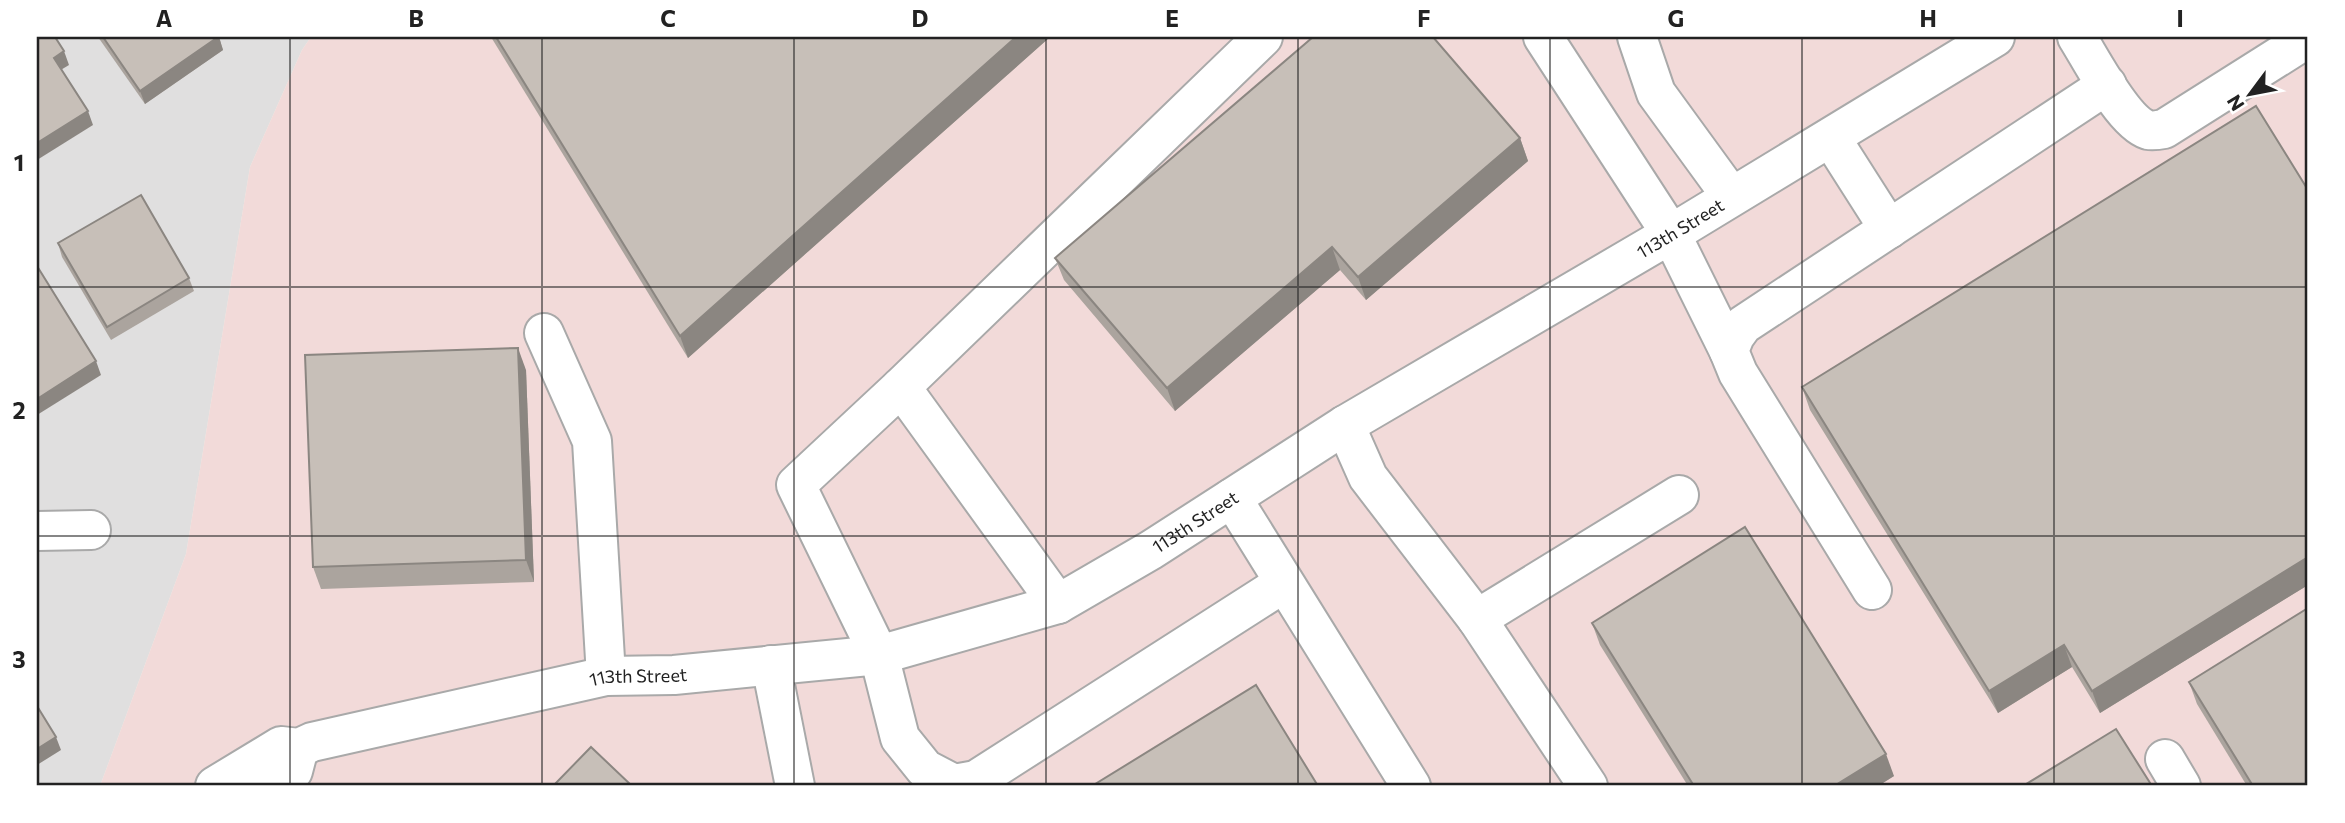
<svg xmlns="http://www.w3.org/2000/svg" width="2345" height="823" font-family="Commissioner,sans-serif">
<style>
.residential{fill:#e0dfdf}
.commercial{fill:#f2dad9}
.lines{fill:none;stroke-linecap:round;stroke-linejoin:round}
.minor-casing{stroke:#a9a9a9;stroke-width:42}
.minor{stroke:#fff;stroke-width:38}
.wall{fill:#aba49e}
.shaded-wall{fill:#8b8681}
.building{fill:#c7bfb8;stroke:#8b8681;stroke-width:2}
.grid{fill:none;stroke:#222;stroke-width:2;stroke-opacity:0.55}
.labels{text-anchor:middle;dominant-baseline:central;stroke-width:6;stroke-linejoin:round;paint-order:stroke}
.street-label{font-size:18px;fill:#222;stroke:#fff}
.neatline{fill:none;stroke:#222;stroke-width:2.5}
.grid-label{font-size:23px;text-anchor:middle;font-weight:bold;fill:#222}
</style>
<rect width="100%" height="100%" fill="#f2efe9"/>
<!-- residential -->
<polygon class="residential" points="37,37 311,37 302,50 250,167 186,554 100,786 37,786"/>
<!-- commercial -->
<polygon class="commercial" points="311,37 2308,37 2308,786 100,786 186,554 250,167 302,50"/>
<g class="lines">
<defs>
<g id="minor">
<polyline points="1543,37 1671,234 1729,351"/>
<polyline points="1637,37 1656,93 1731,196"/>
<path d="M 2077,37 C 2091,59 2123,122 2148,130 C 2153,131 2159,130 2164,129 L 2308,38"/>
<polyline points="1831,138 1889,229"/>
<polyline points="544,333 592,441 606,676"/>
<polyline points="901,387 796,485 879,655 900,738 925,769 954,784 976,780 1284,583"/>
<polyline points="1345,425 1368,477 1477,619 1588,786"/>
<polyline points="1232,498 1411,786"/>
<polyline points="37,531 91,530"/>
<polyline points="1872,590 1738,373 1729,351 1735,336 1743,325 2107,85"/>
<polyline points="1058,604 901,387 1263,37"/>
<polyline points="1477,619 1679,495"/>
<polyline points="771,665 795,786"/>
<polyline points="2165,759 2181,786"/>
<path id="s1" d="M 215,786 L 281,746 L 299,748 L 312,742 L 606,676 L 674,675 L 879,655 L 1058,604 L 1151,550 L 1345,425 L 1671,234 L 1995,37"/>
<polyline points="269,786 293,771 299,748"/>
</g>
</defs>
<!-- minor casing -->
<use href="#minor" class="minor-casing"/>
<!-- minor -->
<use href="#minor" class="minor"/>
</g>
<!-- wall -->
<g class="wall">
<polygon points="98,37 219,37 223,50 145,104"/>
<polygon points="491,37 1050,37 688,358"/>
<polygon points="1520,138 1528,161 1366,300 1340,270 1175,411 1064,280 1055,258"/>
<polygon points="2308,190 2308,585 2100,713 2072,667 1998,713 1810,410 1802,387"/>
<polygon points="58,243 189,278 194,291 111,340 62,257"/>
<polygon points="526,370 534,582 321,589 313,567"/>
<polygon points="1592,623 1894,776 1878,786 1688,786 1600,645"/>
<polygon points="2189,682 2308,786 2247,786 2197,704"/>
</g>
<!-- shaded-wall -->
<g class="shaded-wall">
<polygon points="219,37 223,50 145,104 140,91"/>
<polygon points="1016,37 1050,37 688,358 680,336"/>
<polygon points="64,51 69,65 59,71 54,58"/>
<polygon points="88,111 93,125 37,160 37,143"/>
<polygon points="1520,138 1528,161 1366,300 1358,277"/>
<polygon points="1332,247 1340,270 1175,411 1167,388"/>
<polygon points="518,348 526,370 534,582 526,560"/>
<polygon points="96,361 101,375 37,415 37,399"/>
<polygon points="2308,557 2308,585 2100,713 2092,691"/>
<polygon points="2064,645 2072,667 1998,713 1989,691"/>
<polygon points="56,737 61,750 37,765 37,749"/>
<polygon points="1886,754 1894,776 1878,786 1834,786"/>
</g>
<!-- building -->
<g class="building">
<polygon points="37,37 55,37 64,51 54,58 88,111 37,143"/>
<polygon points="103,37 218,37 140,91"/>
<polygon points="496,37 1016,37 680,336"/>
<polygon points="1313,37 1433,37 1520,138 1358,277 1332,247 1167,388 1055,258"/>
<polygon points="2256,106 2308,190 2308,557 2092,691 2064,645 1989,691 1802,387"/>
<polygon points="141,195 189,278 107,327 58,243"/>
<polygon points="37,266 96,361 37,399"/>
<polygon points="518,348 526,560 313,567 305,355"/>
<polygon points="1745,527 1886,754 1834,786 1694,786 1592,623"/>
<polygon points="2308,608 2308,786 2253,786 2189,682"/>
<polygon points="1256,685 1318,786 1092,786"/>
<polygon points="37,706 56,737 37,749"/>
<polygon points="2116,729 2152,786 2023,786"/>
<polygon points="591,747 631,785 630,786 553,786"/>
</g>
<!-- grid -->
<path class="grid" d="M 290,37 L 290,786M 542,37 L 542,786M 794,37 L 794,786M 1046,37 L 1046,786M 1298,37 L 1298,786M 1550,37 L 1550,786M 1802,37 L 1802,786M 2054,37 L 2054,786M 37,287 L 2308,287M 37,536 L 2308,536"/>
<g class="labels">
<!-- street labels -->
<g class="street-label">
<text stroke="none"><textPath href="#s1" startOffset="1598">113th Street</textPath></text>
<text stroke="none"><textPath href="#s1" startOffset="1031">113th Street</textPath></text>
<text stroke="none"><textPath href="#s1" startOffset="443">113th Street</textPath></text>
</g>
</g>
<!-- border -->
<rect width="2345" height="823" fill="none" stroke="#ffffff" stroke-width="77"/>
<!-- north arrow -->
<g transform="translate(2250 94) rotate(238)" stroke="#ffffff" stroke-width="5" paint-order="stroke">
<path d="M0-5L12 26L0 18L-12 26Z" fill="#222222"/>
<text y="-10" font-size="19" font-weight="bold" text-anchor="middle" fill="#222222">N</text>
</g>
<rect x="38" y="38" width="2268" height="746" class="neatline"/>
<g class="grid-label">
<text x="164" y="27">A</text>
<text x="416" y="27">B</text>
<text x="668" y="27">C</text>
<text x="920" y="27">D</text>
<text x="1172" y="27">E</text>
<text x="1424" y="27">F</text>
<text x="1676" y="27">G</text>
<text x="1928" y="27">H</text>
<text x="2180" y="27">I</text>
<text x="19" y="171">1</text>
<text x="19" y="419">2</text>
<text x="19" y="668">3</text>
</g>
</svg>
